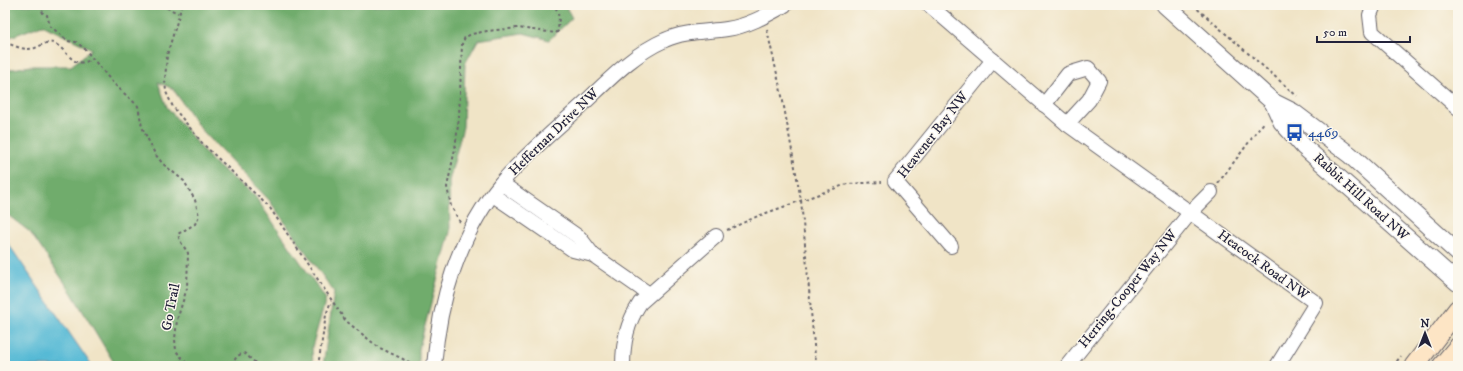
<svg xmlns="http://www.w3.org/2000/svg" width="1463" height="371" font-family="'IM FELL DW Pica',serif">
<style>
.forest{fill:#6fac6c;stroke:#486754}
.water{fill:#57bad5;stroke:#3c6e88}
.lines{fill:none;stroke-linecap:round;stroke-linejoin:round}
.minor-casing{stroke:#6a666c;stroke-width:16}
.tertiary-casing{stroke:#6a666c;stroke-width:19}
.secondary-casing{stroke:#6a666c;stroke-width:21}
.path{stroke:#6a666c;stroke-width:2;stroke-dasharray:3 3;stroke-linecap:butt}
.minor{stroke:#fff;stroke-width:14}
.tertiary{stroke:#fff;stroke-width:17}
.secondary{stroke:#fde5c5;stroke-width:19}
.labels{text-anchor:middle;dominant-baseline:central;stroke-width:3;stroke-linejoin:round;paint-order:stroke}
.street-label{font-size:14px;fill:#22223b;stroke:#fbf7ec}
.transit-label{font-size:14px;fill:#164399;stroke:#fbf7ec;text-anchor:start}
</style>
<rect width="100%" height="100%" fill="#fbf7ec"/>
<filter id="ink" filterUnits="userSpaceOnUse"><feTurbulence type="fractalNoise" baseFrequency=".025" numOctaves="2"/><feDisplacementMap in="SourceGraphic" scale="8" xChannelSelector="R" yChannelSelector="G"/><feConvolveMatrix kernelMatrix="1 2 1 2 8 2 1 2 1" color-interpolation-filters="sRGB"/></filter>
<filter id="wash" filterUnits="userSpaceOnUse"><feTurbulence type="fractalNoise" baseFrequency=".012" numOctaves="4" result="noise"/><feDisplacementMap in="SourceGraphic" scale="16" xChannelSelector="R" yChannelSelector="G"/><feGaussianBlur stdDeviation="0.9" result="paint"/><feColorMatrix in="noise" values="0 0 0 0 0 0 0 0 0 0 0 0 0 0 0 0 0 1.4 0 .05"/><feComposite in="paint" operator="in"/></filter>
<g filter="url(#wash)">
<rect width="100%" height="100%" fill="#f0e4c6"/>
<!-- forest -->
<polygon class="forest" points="5,5 565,5 572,18 549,40 523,33 478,40 465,64 463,127 449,181 450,232 419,348 419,366 323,366 334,292 269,200 199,127 173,89 158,82 167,107 213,162 254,195 326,299 312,347 313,366 116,366 71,292 30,232 5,213 5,73 6,70 31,66 71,66 92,49 42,25 5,39"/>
<!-- water -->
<polygon class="water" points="5,239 92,366 5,366"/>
</g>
<g filter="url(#ink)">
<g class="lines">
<defs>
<g id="minor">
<polyline points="929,5 1067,124 1316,303 1277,366"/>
<polyline points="1374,5 1370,15 1372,32 1458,108"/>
<polyline points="1044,105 1068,74 1088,68 1099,81 1089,100 1067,124"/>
<polyline points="501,183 580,238 593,255 649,294"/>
<polyline points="493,195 573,250 593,255"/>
<polyline points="951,246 895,181 993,60"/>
<path d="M 434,366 C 439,301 459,233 502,182 C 525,155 554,131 580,107 C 607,82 631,55 665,40 C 684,31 706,32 727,29 C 748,26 767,15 785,5"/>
<path d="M 623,366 C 623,342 627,323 640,303 L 716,236"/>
<polyline points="1067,366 1190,213 1211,192"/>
</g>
<g id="tertiary">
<polyline points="1165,5 1273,102 1293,112 1350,155 1458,253"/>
<polyline points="1273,102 1282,122 1304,147 1458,283"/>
</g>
<g id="secondary">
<polyline points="1414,366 1458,309"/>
<polyline points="1442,366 1458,347"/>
</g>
</defs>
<!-- minor casing -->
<use href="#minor" class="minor-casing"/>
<!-- tertiary casing -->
<use href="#tertiary" class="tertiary-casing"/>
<!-- secondary casing -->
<use href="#secondary" class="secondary-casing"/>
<!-- path -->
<g class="path">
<polyline points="40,5 43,13 47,15 50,26 68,41 76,42 84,48 113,83 138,106 142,127 155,154 163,164 184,181 195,200 199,216 195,224 178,234 180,241 188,253 187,288 177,320 175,339 176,351 189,366"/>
<polyline points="161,5 178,13"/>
<polyline points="182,5 167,55 165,80 166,92 173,107 203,144 270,208 345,320 378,347 411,363 421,364"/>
<polyline points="1193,5 1297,96"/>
<polyline points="767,30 782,96 801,200 815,356 819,366"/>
<path d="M 5,42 C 14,46 25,51 35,48 C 41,46 46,41 53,43 C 69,49 71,71 92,59"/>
<polyline points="1218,183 1265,121"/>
<polyline points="460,222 451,206 447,187 455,149 459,117 462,44 465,37 472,34 487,31 518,28 556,33 558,31 559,17 555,5"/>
<polyline points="727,230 758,216 847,184 882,182"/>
<path d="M 233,366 C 234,359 237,355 244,353 L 259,366"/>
<polyline points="318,366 326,315 331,301"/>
<polyline points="1393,366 1401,356"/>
</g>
<!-- minor -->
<use href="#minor" class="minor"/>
<!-- tertiary -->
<use href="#tertiary" class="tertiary"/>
<!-- secondary -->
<use href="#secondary" class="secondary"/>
</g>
</g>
<!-- icons -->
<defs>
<symbol id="bus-bare" viewBox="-9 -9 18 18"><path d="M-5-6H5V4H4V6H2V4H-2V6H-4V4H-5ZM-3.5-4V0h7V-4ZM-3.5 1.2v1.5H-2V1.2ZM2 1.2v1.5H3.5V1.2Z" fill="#1a4fb4" stroke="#fbf7ec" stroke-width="2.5" paint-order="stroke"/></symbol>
</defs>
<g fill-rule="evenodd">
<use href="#bus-bare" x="1282" y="120" width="25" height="25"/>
</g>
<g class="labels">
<!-- street labels -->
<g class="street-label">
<text transform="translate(554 132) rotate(-44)">Heffernan Drive NW</text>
<text transform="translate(933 135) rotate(-52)">Heavener Bay NW</text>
<text transform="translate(1361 197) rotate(42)">Rabbit Hill Road NW</text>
<text transform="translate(1263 265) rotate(36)">Heacock Road NW</text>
<text transform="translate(1128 289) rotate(-51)">Herring-Cooper Way NW</text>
<text transform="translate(171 307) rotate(-79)">Go Trail</text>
</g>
<!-- transit labels -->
<g class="transit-label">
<text x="1308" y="133">4469</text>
</g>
</g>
<!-- margin -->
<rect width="1463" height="371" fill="none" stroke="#fbf7ec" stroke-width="20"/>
<!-- north arrow -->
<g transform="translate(1425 333)" stroke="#fbf7ec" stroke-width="3" paint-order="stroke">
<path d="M0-3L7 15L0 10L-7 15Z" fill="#22223b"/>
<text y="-6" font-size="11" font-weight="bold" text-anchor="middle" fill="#22223b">N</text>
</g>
<!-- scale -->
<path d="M1317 36v6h93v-6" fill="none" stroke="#22223b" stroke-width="2"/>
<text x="1323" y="36" font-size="12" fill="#22223b" stroke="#fbf7ec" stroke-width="3" paint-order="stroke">50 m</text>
</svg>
